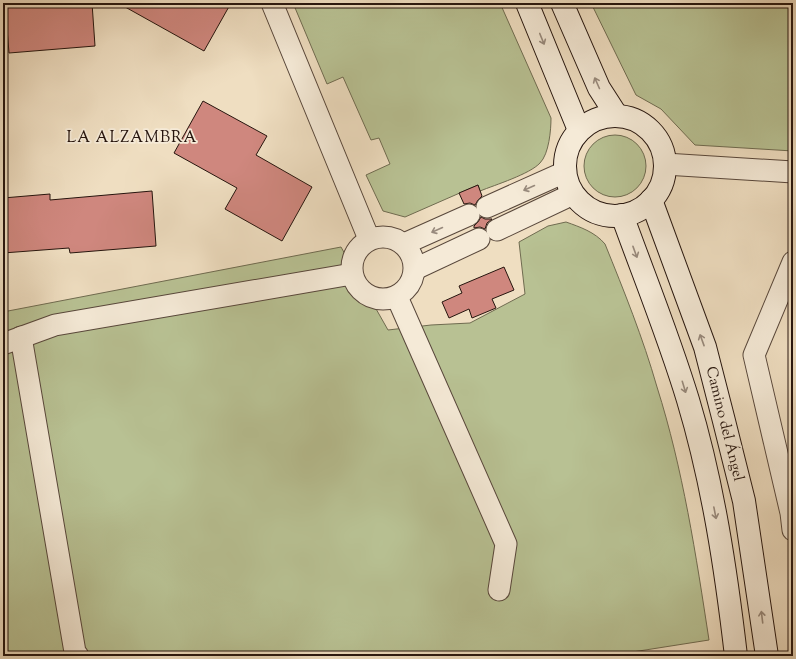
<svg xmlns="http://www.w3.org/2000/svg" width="796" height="659" font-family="'Sorts Mill Goudy',serif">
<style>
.green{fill:#b8c193;stroke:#6f6b50}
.building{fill:#cf877e;stroke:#26150e}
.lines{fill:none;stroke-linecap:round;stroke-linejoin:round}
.street-casing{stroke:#58473b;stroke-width:23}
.secondary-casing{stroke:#26150e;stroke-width:24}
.street{stroke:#f5ead7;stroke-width:21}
.secondary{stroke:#f5ead7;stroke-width:22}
.oneway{stroke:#988a7d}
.labels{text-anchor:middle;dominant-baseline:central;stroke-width:3.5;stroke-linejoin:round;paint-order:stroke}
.street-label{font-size:15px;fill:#26150e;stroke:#f5ead7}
.neighbourhood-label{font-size:16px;letter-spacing:1px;fill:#26150e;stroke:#f5ead7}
</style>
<rect width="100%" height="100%" fill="#efdec1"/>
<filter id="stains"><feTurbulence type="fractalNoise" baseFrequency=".005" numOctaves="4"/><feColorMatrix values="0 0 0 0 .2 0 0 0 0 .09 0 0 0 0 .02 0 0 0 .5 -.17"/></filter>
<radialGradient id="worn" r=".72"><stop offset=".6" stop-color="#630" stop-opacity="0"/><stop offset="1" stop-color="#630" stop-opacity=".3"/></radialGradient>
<!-- green -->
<g class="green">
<path d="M 293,3 L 500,3 L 551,118 C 551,130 549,154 540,163 C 530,174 495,185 480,191 L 478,185 L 405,217 L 383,211 L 366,175 L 390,164 L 379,138 L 371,140 L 343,77 L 327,84 Z"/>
<polygon points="591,3 793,3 793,151 695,145 661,109 636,95"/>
<circle cx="615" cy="166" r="31"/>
<path d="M 566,222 C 580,227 595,232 605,244 C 624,291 643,338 657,387 C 683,469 696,555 709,640 L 607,656 L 3,656 L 3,313 L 8,311 L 341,247 L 388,330 L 431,325 L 470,323 L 525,294 L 519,242 L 548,226 Z"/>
</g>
<!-- building -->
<g class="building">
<polygon points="5,3 92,3 95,46 9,53"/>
<polygon points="118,3 231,3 204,51"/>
<polygon points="203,101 267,136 256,155 312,187 282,241 225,209 237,188 174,153"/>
<polygon points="478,185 482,196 478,200 475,205 470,203 464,204 459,193"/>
<polygon points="152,191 156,246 70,253 69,248 3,253 3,198 50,194 50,200"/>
<polygon points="481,217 485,219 492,219 487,223 485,229 480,227 474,228 474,226 478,222"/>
<polygon points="504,267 514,290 492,299 496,308 472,318 469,309 449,318 442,302 462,293 459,286"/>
</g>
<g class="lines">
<defs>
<g id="street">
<polyline points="272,3 369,239"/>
<polyline points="665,164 793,172"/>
<polyline points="487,207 565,172"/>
<polyline points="497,230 573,194"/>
<circle cx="383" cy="268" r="31"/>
<polyline points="404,244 469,215"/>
<polyline points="793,262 754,355 791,513 793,530"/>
<polyline points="415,269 479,239"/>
<polyline points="397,297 506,544 499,590"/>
<polyline points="21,337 75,652 78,656"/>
<polyline points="3,344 55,325 352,274"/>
</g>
<g id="secondary">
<polyline points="527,3 579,130"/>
<polyline points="562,3 599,88 617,116"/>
<circle cx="615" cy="166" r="50"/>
<polyline points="651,200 705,347 724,421 744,501 767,656"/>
<path d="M 622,215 C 644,276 669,337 688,400 C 713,483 726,570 736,656"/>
</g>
</defs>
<!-- street casing -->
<use href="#street" class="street-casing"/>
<!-- secondary casing -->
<use href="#secondary" class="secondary-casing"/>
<!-- street -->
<use href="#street" class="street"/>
<!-- secondary -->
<use href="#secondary" class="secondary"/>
</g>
<!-- one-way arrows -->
<defs><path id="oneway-shaft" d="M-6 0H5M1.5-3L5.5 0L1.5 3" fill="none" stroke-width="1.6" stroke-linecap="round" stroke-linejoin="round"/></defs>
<g class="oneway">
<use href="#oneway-shaft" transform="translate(542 39) rotate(68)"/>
<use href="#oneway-shaft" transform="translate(597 83) rotate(-114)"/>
<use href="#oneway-shaft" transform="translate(529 188) rotate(156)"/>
<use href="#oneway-shaft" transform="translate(437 230) rotate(156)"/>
<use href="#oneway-shaft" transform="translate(635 252) rotate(70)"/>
<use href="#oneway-shaft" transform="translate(702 340) rotate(-110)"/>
<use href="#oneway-shaft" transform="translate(684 387) rotate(73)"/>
<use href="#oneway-shaft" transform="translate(715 513) rotate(79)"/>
<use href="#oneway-shaft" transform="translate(762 617) rotate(-97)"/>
</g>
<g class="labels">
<!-- street labels -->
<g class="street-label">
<text transform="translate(724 424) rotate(76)">Camino del Ángel</text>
</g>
<!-- neighbourhood labels -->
<g class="neighbourhood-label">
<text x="132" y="138">LA ALZAMBRA</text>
</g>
</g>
<!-- margin -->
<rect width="796" height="659" fill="none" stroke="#efdec1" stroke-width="16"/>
<rect x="4" y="4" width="788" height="651" fill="none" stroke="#26150e" stroke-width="2"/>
<rect x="8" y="8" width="780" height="643" fill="none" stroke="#26150e"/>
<rect width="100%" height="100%" filter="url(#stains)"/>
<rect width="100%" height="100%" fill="url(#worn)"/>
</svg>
